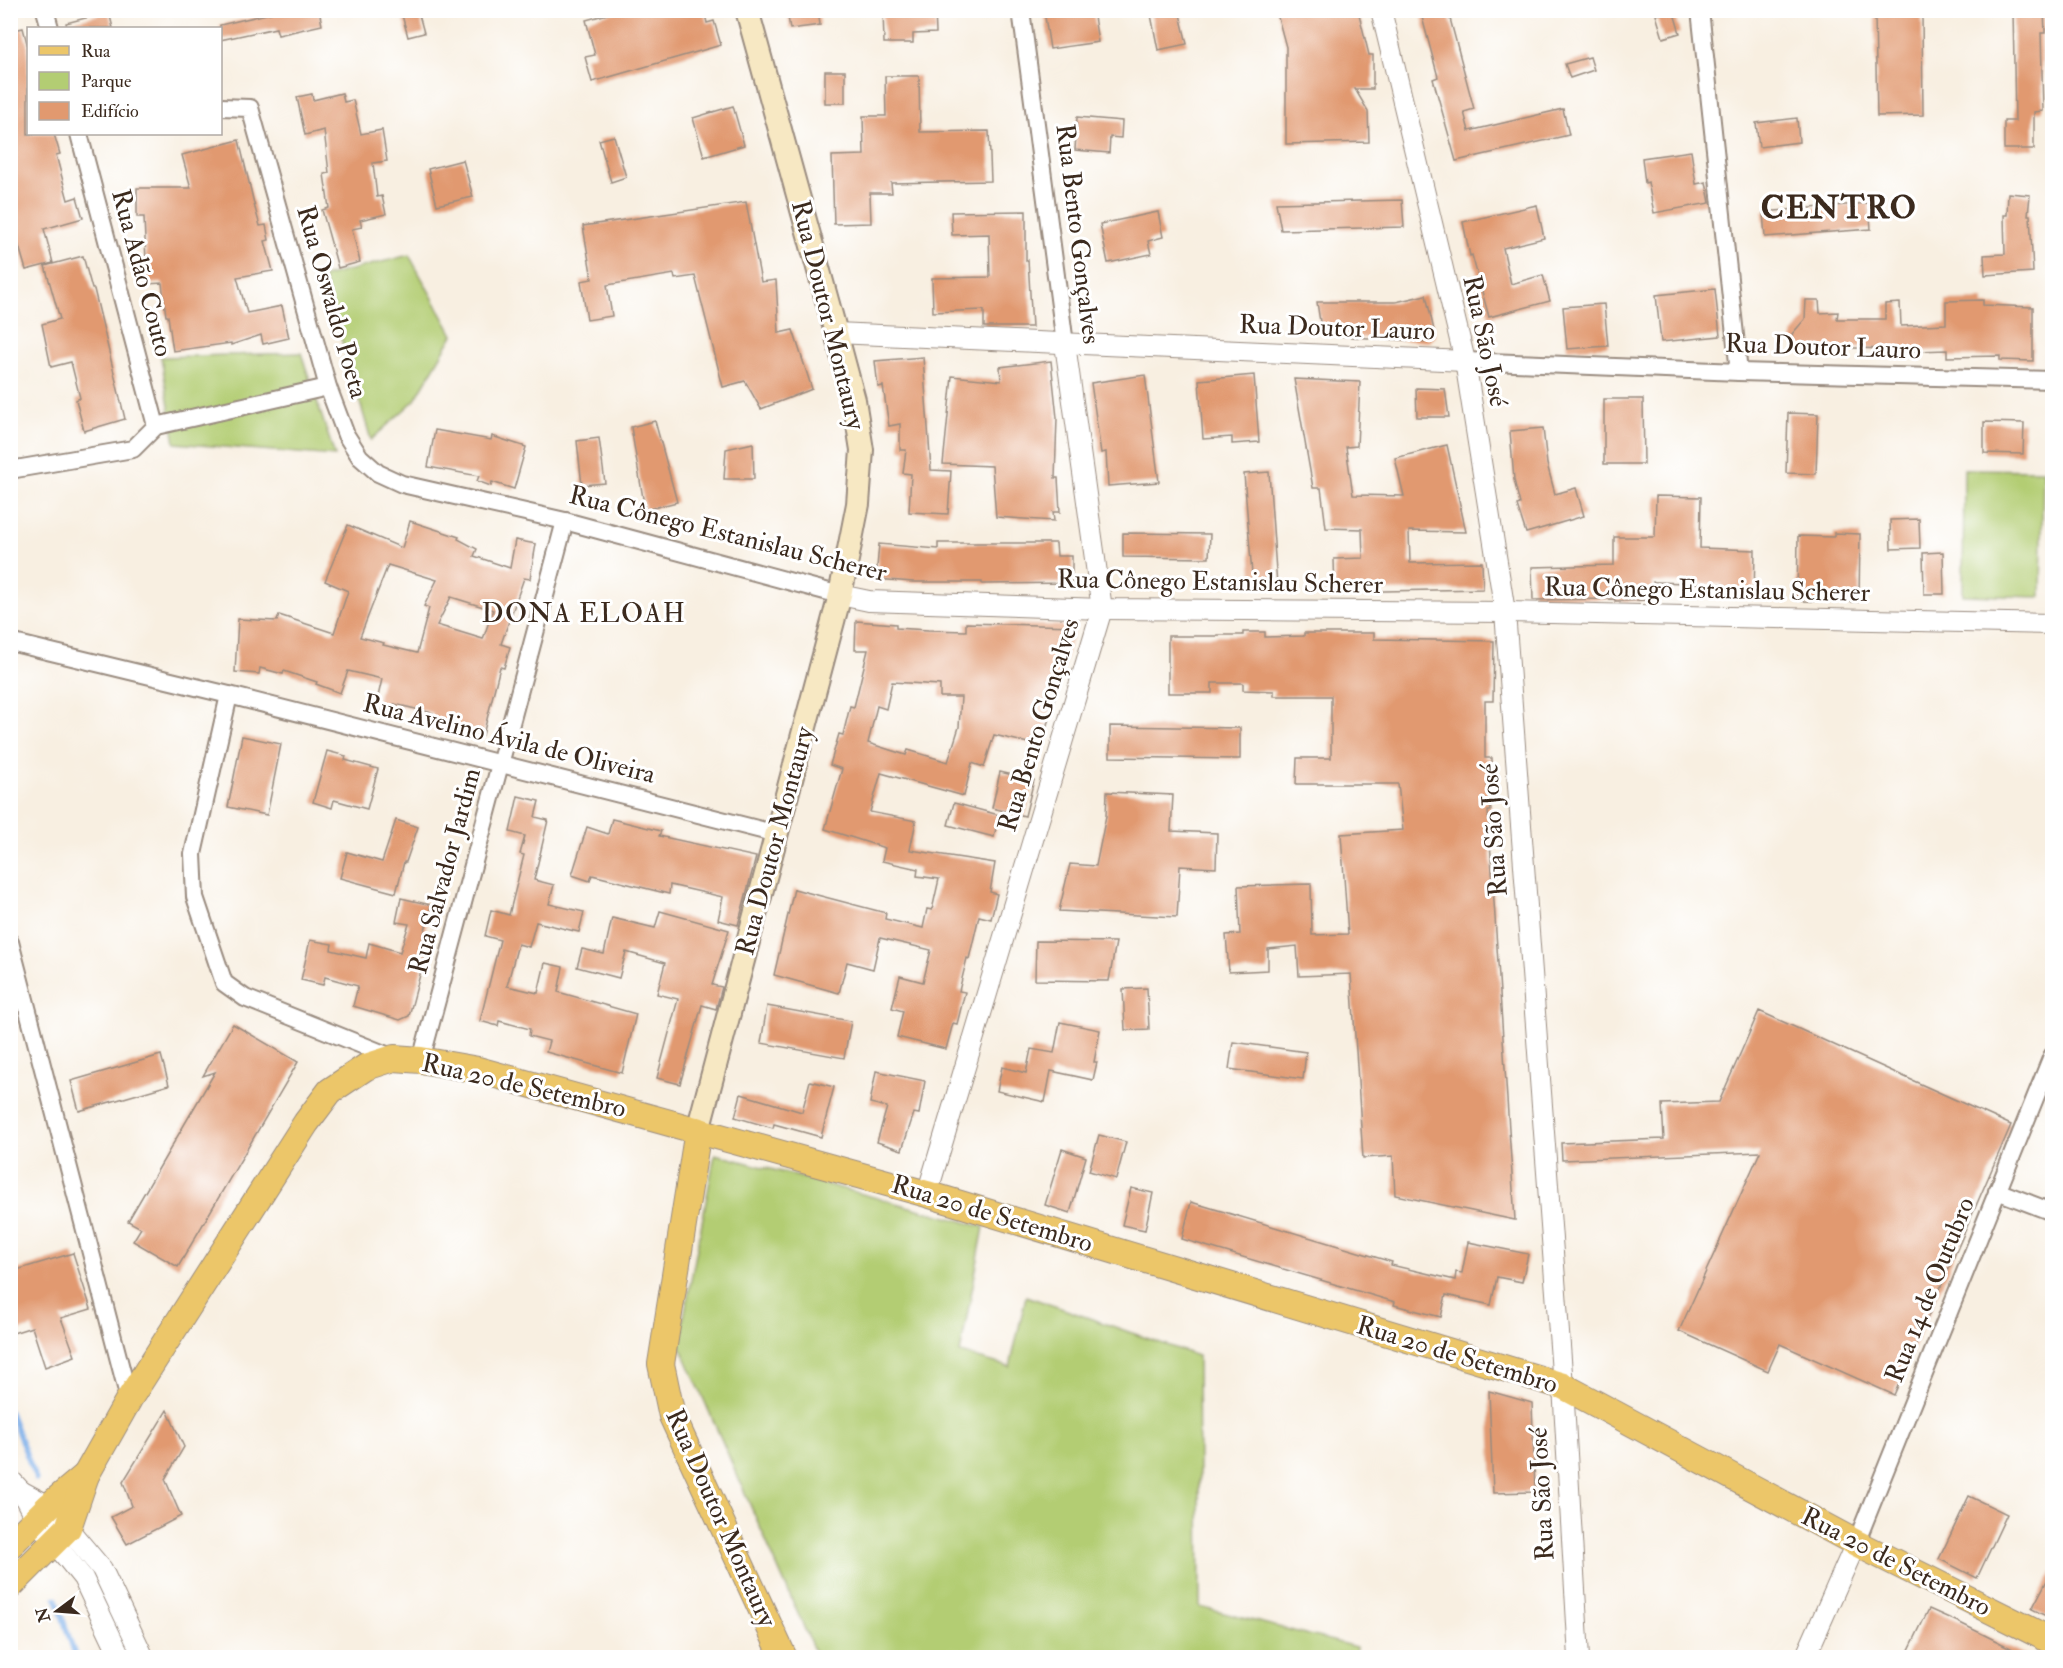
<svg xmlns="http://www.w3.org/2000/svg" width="2063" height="1668" font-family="'IM FELL Double Pica',serif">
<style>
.green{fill:#b3cd73;stroke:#777c48;stroke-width:1.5}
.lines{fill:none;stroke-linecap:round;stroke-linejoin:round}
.stream{stroke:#7cafe9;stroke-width:5}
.building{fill:#e1996f;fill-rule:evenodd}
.minor-casing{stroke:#9a8c80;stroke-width:20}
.tertiary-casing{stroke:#9a8c80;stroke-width:22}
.secondary-casing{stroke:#9a8c80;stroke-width:26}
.primary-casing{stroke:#9a8c80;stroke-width:28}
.minor{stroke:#fff;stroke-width:16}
.tertiary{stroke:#fff;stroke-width:20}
.secondary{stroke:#f7e8c3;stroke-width:22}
.primary{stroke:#ecc669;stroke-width:26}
.labels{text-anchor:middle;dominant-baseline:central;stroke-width:6;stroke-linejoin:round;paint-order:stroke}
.street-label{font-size:26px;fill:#3b2a1e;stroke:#fff}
.neighbourhood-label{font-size:27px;letter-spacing:1.5px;fill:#3b2a1e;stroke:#fff}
.district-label{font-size:32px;font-weight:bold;letter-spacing:1.5px;fill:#3b2a1e;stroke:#fff}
</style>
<rect width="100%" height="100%" fill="#fff"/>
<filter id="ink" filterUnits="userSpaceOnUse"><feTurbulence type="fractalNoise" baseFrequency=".0167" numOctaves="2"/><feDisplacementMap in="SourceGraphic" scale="12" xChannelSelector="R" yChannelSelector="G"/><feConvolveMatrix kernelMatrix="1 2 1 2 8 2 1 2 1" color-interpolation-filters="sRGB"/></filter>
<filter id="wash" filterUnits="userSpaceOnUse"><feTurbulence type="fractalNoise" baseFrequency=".008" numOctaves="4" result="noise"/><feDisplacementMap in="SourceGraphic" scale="24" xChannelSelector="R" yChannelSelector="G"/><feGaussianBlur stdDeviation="1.35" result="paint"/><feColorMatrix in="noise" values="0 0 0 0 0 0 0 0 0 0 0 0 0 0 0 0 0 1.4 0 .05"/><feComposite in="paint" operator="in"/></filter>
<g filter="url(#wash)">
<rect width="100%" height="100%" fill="#f8efe1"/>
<!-- green -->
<g class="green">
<polygon points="409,255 453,335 415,400 371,440 323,277"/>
<polygon points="301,353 335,456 175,443 161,357"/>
<polygon points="1964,469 2043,470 2041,597 1963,595"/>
<polygon points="715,1154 984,1227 960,1353 1010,1367 1026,1296 1198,1356 1200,1607 1356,1647 1357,1657 817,1657 679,1343"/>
</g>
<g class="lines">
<!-- stream -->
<g class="stream">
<polyline points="10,1412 36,1479"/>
<polyline points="56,1598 76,1658"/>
</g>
</g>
<g id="blocks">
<!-- building -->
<g class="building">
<polygon points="270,10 319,10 322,25 278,35 276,28 220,40 220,25 271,13"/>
<polygon points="622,10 704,10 707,23 714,21 721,45 592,82 585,57 595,55 586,20"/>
<polygon points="787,10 818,10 820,25 790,29"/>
<polygon points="883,10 935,10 936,33 913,34 913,43 884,43"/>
<polygon points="1044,10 1093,10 1098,42 1050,49"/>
<polygon points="1150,10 1179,10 1187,44 1158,50"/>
<polygon points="1276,10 1358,10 1369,55 1373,55 1373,89 1355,89 1368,111 1369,142 1286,144 1286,47"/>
<polygon points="1673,10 1680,33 1663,38 1656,15"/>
<polygon points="2013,10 2044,10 2045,33 2041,33 2043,111 2034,112 2034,149 2004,149 2004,121 2015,121"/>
<polygon points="418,11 424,33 408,37 402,15"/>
<polygon points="1448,11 1474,109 1464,112 1469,131 1563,109 1569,135 1456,161 1433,79 1438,77 1422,17"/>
<polygon points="109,12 113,28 67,28 66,23"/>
<polygon points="1875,15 1922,15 1923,115 1877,116"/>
<polygon points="23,28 28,47 28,134 54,134 60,154 56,155 68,200 77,197 83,218 44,229 53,263 26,270 12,222 14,222 10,209 10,204 17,202 10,180 10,31"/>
<polygon points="1590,57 1594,70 1570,78 1565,64"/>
<rect x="825" y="71" width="20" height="32"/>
<polygon points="885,76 919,76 920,132 989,131 991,181 891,183 892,193 870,193 871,223 834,224 832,156 864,155 863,116 886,116"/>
<polygon points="342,93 344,102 353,100 361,134 382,130 387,161 373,163 377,197 382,196 386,214 360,220 362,227 352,229 360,262 338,268 322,210 329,208 324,174 329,173 324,130 305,135 297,97 312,94 313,100"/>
<polygon points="733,106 744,145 704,157 693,118"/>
<polygon points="1077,117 1122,121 1121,138 1110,137 1109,153 1075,150"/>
<polygon points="1797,118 1799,142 1759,147 1756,123"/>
<polygon points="614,136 626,177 611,182 599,140"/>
<polygon points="239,140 255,208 260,226 266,225 269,240 265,241 273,271 237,277 247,313 282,306 289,338 263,344 261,335 231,345 231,343 173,351 168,316 166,316 162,283 147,284 144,217 137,217 137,188 191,188 182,155"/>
<polygon points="1691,151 1696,184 1706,182 1710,203 1654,213 1648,182 1645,183 1642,158"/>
<polygon points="463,160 473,197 437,205 428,169"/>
<polygon points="2008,193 2030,195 2028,215 2030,215 2033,272 1985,275 1984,255 2005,254 2004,215 2007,215"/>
<polygon points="1402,200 1404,227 1281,230 1276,203"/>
<polygon points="746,202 761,282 776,280 779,333 793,330 812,389 761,409 745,381 723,387 695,276 675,279 674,274 607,285 612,316 587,320 581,281 592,279 583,226"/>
<polygon points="1869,203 1871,229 1765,237 1763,212"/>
<polygon points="1537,205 1544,238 1503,248 1511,284 1543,275 1550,301 1489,317 1472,255 1470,256 1463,222"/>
<polygon points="1026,211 1026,261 1028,260 1032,327 984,327 984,310 933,312 932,278 990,277 989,234 952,235 951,212"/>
<polygon points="1158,212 1163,237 1148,241 1151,254 1108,263 1100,224"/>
<polygon points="83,256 92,289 94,289 125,419 84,431 76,400 80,398 71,362 51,367 42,324 60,319 45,266"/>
<polygon points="1715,289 1720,336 1661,342 1656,295"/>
<polygon points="1426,295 1435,335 1430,342 1322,335 1317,302 1396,302"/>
<polygon points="1806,300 1819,300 1820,313 1838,312 1837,319 1885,319 1885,304 1900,303 1901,326 1946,324 1946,301 1983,300 1983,305 2033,307 2033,361 2000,360 2000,356 1947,357 1947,350 1886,352 1886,349 1793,346 1792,334 1805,319"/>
<polygon points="1604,304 1608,346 1567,349 1563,307"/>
<polygon points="923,357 931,470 951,471 948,514 909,512 911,474 903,473 906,450 900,450 900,424 889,426 883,386 878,387 875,361"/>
<polygon points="1051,361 1057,418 1055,478 1058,478 1060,512 1053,512 1054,521 996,517 992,466 943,464 952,376 1001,381 1000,367"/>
<polygon points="1145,375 1159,482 1108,486 1106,452 1101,453 1091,383"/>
<polygon points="1254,375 1259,442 1232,444 1232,437 1203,439 1199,380"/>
<polygon points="1294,379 1360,382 1357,446 1346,447 1353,495 1404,496 1395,458 1447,445 1466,532 1409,531 1410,563 1482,562 1483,589 1335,592 1334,559 1363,558 1362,529 1326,528 1321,488 1313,488"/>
<polygon points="1416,388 1445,389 1449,417 1417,417"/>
<polygon points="1604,399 1643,399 1644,464 1604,464"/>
<polygon points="1788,413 1818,414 1816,474 1786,473"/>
<polygon points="655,421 677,502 645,510 631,427"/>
<polygon points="1984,422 2024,423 2023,454 1984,453"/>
<polygon points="1543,428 1547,464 1555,494 1576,488 1584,516 1526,533 1517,505 1520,504 1514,480 1510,431"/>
<polygon points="435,430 491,440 492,436 526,447 514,489 492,482 491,486 477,481 479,476 428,467"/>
<polygon points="599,438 605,483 582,485 577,441"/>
<polygon points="753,443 754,479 724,479 726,449"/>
<polygon points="1269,472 1277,585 1253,587 1244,474"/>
<polygon points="1656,496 1701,497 1700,548 1755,550 1754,598 1721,597 1722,584 1653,582 1653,600 1615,601 1615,599 1533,600 1532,567 1614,565 1614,537 1655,537"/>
<polygon points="1919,519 1920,548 1891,549 1890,520"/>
<path d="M 410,521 L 459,537 L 458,539 L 477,549 L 474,556 L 510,568 L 515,540 L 536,544 L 530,579 L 524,578 L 501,644 L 510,647 L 504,668 L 500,667 L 483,735 L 431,722 L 433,713 L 394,704 L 392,713 L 375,710 L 382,679 L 348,671 L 340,693 L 316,684 L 317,682 L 284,671 L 283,674 L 260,668 L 259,674 L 235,672 L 238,619 L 277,621 L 279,615 L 334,633 L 348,591 L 325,581 L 348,525 L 402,548 ZM 388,565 L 437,580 L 424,606 L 429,608 L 417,653 L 383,645 L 384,643 L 360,637 ZM 451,597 L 493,610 L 483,639 L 437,625 Z"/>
<polygon points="1123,533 1210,534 1209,558 1123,557"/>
<polygon points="1834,533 1860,534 1859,602 1797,601 1798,536 1834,537"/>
<polygon points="938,543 1056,543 1057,556 1072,556 1072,583 982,584 982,582 913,582 876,579 879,544 938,549"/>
<polygon points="1943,552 1944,594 1924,594 1923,553"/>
<path d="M 856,621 L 896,624 L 896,628 L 928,630 L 966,631 L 966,623 L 1075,626 L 1041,746 L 994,735 L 984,767 L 972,763 L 964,796 L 881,773 L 870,812 L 916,821 L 910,850 L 995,863 L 990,892 L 997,894 L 991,919 L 979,916 L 969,959 L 967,958 L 959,991 L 965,992 L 957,1024 L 953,1023 L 946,1049 L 897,1037 L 903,1011 L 892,1008 L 900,976 L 923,982 L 931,950 L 880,938 L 873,969 L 847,962 L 839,993 L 774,975 L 794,889 L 886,913 L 885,919 L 923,928 L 927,909 L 932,910 L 939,879 L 917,876 L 918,869 L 882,861 L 885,848 L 825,829 L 842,769 L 830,765 L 839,734 L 843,735 L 850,706 L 854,707 L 868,650 L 855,650 ZM 892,682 L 940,685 L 940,697 L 961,697 L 959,727 L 948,762 L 908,750 L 906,755 L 868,743 L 877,706 L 886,709 Z"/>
<polygon points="1243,632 1265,632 1265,637 1304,636 1304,633 1374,633 1374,639 1494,641 1493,701 1485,701 1485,758 1492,758 1492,784 1487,784 1491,811 1488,811 1515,1220 1395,1195 1393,1156 1363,1158 1351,974 1299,976 1297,946 1268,949 1268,970 1229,972 1226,935 1240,934 1238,886 1311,884 1312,935 1348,934 1341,834 1403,830 1398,784 1296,784 1297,758 1331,758 1331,696 1274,696 1274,691 1243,690 1243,683 1212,683 1212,693 1168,693 1168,636 1217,636 1217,635 1243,635"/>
<polygon points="1110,726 1240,728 1240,759 1110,757"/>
<polygon points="242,736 281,744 267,815 228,807"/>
<polygon points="327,751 346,756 345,760 378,769 367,809 334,800 332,808 313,802"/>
<polygon points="1000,772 1034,780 1025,816 992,808"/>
<polygon points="1107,792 1173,795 1171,831 1217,833 1216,868 1180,866 1177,917 1059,911 1070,864 1096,866 1106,816"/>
<polygon points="518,796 539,801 535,817 548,820 534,880 554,885 549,904 584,912 579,932 536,922 529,947 518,944 507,986 538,993 545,963 563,967 558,992 636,1014 622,1073 546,1052 549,1041 529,1036 530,1029 499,1021 498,1026 480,1021 500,940 485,936 491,910 509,915 524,855 520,854 525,836 510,832"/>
<polygon points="954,803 999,815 994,837 948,825"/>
<polygon points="612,819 661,831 659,836 756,857 738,925 718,920 723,897 670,885 669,894 592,875 590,881 572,875 587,827 608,834"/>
<polygon points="396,820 418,827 406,862 404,862 396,893 340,878 347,852 382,862"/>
<polygon points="401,898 431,905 423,939 429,941 409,1016 400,1020 353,1006 358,986 325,977 323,985 301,980 310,940 332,944 331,950 366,958 369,943 400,952 409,924 396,922"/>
<polygon points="660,911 729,930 712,985 722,987 716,1009 702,1005 680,1084 657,1078 678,999 657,994 665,963 626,952 619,978 577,967 582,949 604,954 612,918 655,928"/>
<polygon points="1036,941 1116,942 1109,981 1035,980"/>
<polygon points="1147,988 1149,1029 1125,1030 1123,989"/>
<polygon points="767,1006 851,1021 844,1058 761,1043"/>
<polygon points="1759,1011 2011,1125 1894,1395 1780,1344 1768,1371 1679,1331 1760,1152 1562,1160 1561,1143 1664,1139 1662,1104 1719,1102"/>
<polygon points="1060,1022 1100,1030 1094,1062 1097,1062 1093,1080 1051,1071 1045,1102 997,1091 1002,1067 1026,1073 1031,1049 1054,1053"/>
<polygon points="233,1024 298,1062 178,1267 133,1241 141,1228 128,1221 215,1072 203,1076"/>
<polygon points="1233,1042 1306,1052 1303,1079 1229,1069"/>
<polygon points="161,1055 169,1085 79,1111 71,1081"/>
<polygon points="876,1071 925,1081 919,1114 914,1113 902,1150 877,1142 887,1107 870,1103"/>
<polygon points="810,1081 834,1087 821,1137 774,1124 773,1128 735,1117 741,1094 802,1112"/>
<polygon points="1099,1135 1126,1142 1116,1179 1089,1171"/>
<polygon points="1062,1149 1086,1157 1070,1213 1045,1205"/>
<polygon points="1131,1188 1153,1193 1145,1230 1122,1225"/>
<polygon points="1191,1202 1392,1262 1391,1265 1455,1280 1456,1272 1462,1273 1468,1242 1528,1254 1522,1282 1497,1277 1491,1305 1446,1295 1441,1317 1394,1305 1395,1302 1182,1239"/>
<polygon points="73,1253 91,1309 61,1318 75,1356 45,1367 32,1327 10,1334 10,1272"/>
<polygon points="1489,1391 1532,1403 1535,1492 1493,1493"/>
<polygon points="167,1410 184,1447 165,1479 181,1516 127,1544 111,1517 132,1506 123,1482"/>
<polygon points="1969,1496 2007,1514 1977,1578 1939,1559"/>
<polygon points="2052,1571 2052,1619 2032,1609"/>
<polygon points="1929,1609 1958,1622 2031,1658 1905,1658"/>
</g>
</g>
</g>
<g filter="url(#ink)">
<use href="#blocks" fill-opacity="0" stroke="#9a8c80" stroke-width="1.5"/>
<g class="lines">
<defs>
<g id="minor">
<polyline points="45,10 50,28"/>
<polyline points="1021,10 1065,344"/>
<polyline points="1700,10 1739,372"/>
<polyline points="220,107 250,108 328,387 346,435 360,457 378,473 402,484 565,521 840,595"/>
<polyline points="79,134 156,426"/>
<polyline points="1465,361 1739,372 2052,380"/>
<polyline points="10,470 133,449 156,426 328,387"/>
<polyline points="10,642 229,695 193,854 195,897 224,983 245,998 394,1058"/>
<polyline points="229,695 777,834"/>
<polyline points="10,942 129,1399"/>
<polyline points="421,1060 565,521"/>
<polyline points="1997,1191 2052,1212"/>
<polyline points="1856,1543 2052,1056"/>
</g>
<g id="tertiary">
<polyline points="1381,10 1465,361 1505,612 1563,1386 1579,1658"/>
<polyline points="836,333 1465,361"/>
<polyline points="840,595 869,601 1102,609 1505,612 2052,624"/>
<polyline points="927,1194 1102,609 1065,344"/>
<polyline points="10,1479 21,1491 36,1520 83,1578 121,1658"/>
<polyline points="21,1491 49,1506 102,1569 144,1658"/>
<polyline points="1805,1658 1856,1543"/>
</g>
<polyline id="secondary" points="698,1130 840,595 858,504 862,450 854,400 836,333 747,10"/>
<g id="primary">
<polyline points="698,1130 661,1364 672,1416 784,1658"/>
<polyline points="10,1545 49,1506 86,1475"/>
<polyline points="10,1586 68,1528 86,1475 129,1399 306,1123 330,1091 366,1067 394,1058 421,1060 478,1070 927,1194 1563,1386 1856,1543 2052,1641"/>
</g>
</defs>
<!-- minor casing -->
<use href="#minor" class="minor-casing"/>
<!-- tertiary casing -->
<use href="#tertiary" class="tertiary-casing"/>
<!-- secondary casing -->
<use href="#secondary" class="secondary-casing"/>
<!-- primary casing -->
<use href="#primary" class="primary-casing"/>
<!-- minor -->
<use href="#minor" class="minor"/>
<!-- tertiary -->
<use href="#tertiary" class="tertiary"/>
<!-- secondary -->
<use href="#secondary" class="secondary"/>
<!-- primary -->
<use href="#primary" class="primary"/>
</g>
</g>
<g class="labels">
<!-- street labels -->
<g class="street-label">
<text transform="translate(1078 234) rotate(83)">Rua Bento Gonçalves</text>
<text transform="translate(142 273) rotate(75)">Rua Adão Couto</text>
<text transform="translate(332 302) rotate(74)">Rua Oswaldo Poeta</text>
<text transform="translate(828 315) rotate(76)">Rua Doutor Montaury</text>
<text transform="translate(1337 328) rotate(2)">Rua Doutor Lauro</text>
<text transform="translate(1485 341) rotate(78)">Rua São José</text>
<text transform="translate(1823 347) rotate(2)">Rua Doutor Lauro</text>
<text transform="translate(728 534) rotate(14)">Rua Cônego Estanislau Scherer</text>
<text transform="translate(1220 582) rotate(1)">Rua Cônego Estanislau Scherer</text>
<text transform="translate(1707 590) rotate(1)">Rua Cônego Estanislau Scherer</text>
<text transform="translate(1039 725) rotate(-73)">Rua Bento Gonçalves</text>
<text transform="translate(509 739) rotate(14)">Rua Avelino Ávila de Oliveira</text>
<text transform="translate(1494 830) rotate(-94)">Rua São José</text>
<text transform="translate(775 841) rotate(-75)">Rua Doutor Montaury</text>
<text transform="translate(445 871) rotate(-75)">Rua Salvador Jardim</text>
<text transform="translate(524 1086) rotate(13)">Rua 20 de Setembro</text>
<text transform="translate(992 1214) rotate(17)">Rua 20 de Setembro</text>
<text transform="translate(1930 1290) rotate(-68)">Rua 14 de Outubro</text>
<text transform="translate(1457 1355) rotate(17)">Rua 20 de Setembro</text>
<text transform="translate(1542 1494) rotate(-93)">Rua São José</text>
<text transform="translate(721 1518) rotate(66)">Rua Doutor Montaury</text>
<text transform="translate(1896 1562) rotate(27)">Rua 20 de Setembro</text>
</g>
<!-- neighbourhood labels -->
<g class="neighbourhood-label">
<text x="584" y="613">DONA ELOAH</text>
</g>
<!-- district labels -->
<g class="district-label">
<text x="1839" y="208">CENTRO</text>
</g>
</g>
<!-- margin -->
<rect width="2063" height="1668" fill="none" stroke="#fff" stroke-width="36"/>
<!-- legend -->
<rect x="27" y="27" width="195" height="108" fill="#ffffff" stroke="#b1aaa5" stroke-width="1.5"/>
<rect x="39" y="46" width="30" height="9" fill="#ecc669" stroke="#b1aaa5" stroke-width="1.5"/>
<text x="81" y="57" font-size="18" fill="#3b2a1e">Rua</text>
<rect x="39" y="72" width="30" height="18" fill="#b3cd73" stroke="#b1aaa5" stroke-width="1.5"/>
<text x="81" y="87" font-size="18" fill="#3b2a1e">Parque</text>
<rect x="39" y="102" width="30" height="18" fill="#e1996f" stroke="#b1aaa5" stroke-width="1.5"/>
<text x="81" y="117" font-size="18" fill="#3b2a1e">Edifício</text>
<!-- north arrow -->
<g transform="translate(57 1611) rotate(254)" stroke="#ffffff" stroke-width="4.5" paint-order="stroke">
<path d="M0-4.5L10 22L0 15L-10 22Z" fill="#3b2a1e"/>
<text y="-9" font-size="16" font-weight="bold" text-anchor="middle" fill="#3b2a1e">N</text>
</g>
</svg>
